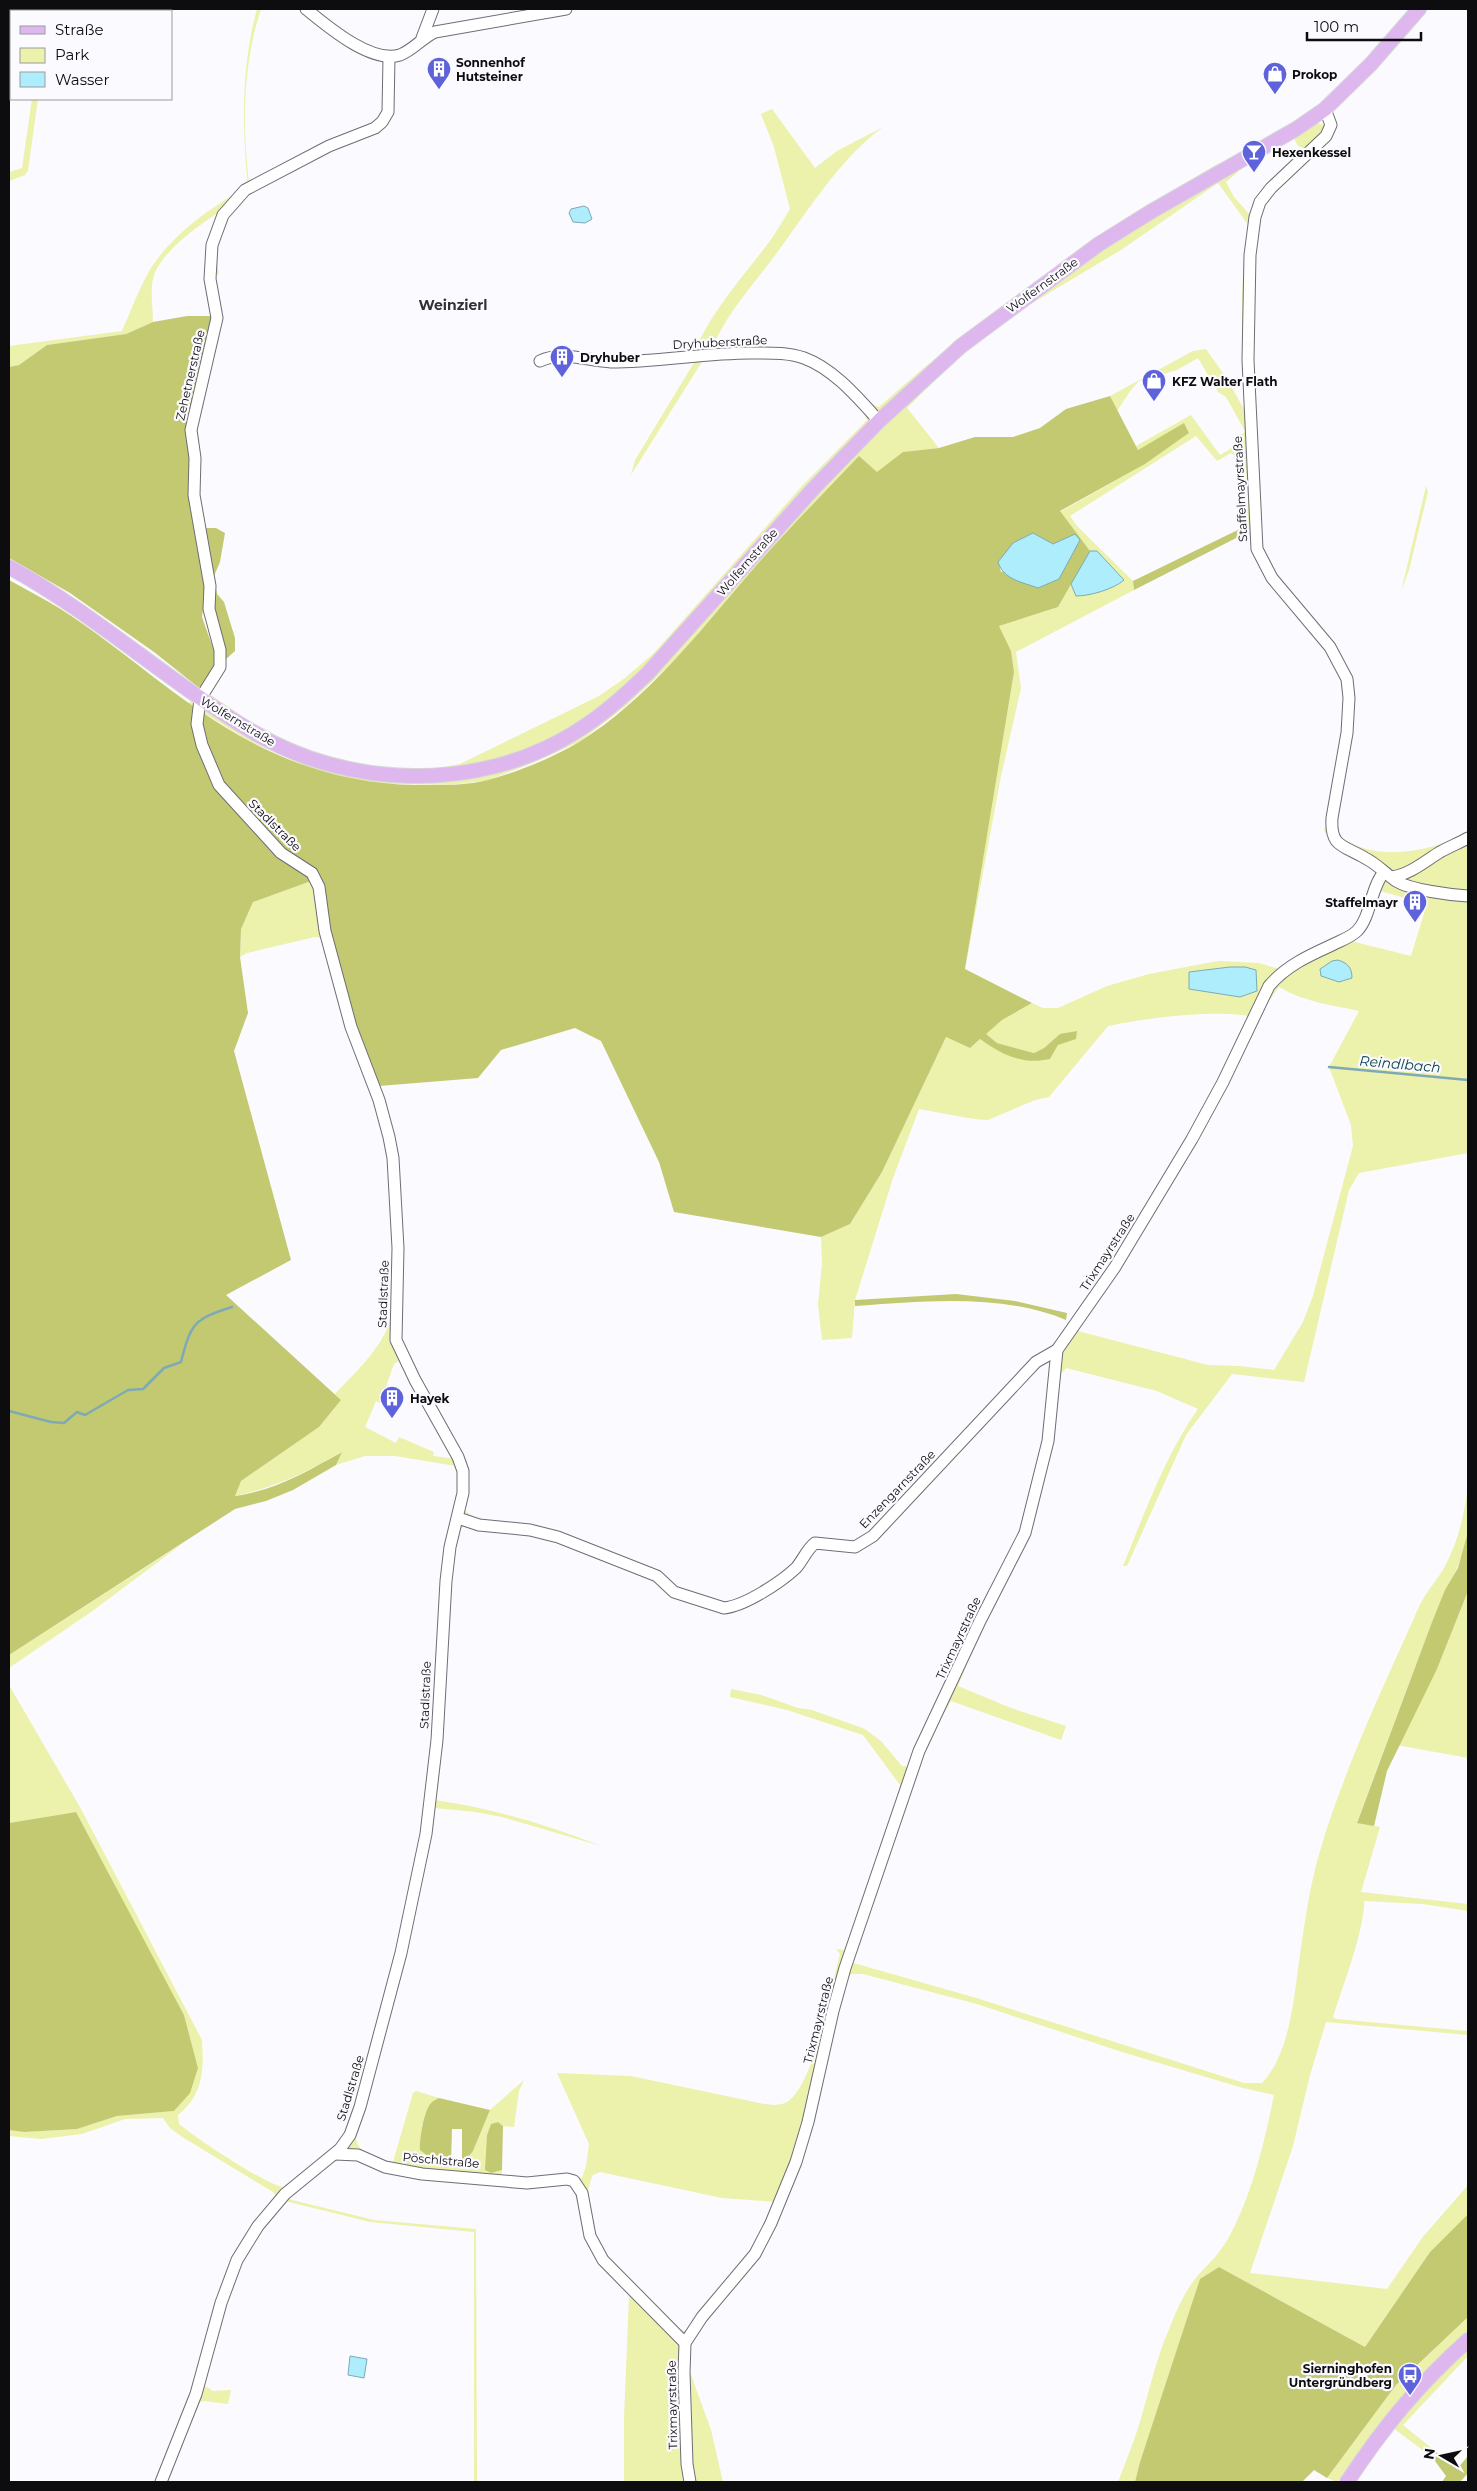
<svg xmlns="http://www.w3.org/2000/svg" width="1477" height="2491" font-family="Montserrat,sans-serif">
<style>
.green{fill:#ecf1ab;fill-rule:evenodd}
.forest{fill:#c3c971;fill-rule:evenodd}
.water{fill:#aeeefc;stroke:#7eaab5}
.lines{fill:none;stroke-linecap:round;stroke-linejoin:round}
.stream{stroke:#7eaab5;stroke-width:2.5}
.minor-casing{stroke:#6e6d75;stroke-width:13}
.major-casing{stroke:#d8d8d9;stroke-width:16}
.minor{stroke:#fff;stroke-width:11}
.major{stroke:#ddb7ee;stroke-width:14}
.labels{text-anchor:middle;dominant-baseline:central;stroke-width:4.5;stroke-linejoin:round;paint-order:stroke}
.poi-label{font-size:12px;font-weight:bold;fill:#0d0c0f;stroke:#fbfafe;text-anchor:start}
.street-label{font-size:12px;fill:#0d0c0f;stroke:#fbfafe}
.neighbourhood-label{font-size:14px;font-weight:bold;fill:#303037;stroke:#fbfafe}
.water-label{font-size:14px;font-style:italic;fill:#0d444e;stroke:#fbfafe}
</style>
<rect width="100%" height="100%" fill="#fbfafe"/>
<!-- green -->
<g class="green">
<path d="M 257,9 L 261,9 C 242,66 242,131 250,191 C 222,208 212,243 219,274 L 206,277 L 208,251 L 219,212 C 199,225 158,254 153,279 C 150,292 153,308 153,322 L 126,334 L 47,345 L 19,365 L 9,367 L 9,346 L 122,331 C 131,311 139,288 151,268 C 173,234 212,206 248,187 C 242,127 241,68 257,9 Z"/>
<polygon points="32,99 38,99 28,170 25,175 9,181 9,172 22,168"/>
<path d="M 772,109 L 815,168 L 837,151 L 883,127 C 837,161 805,216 770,262 C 748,291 725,316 711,351 L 764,350 L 832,368 L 871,404 L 879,407 C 986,311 1096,235 1219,163 L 1221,167 L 1238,172 L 1226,182 L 1234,197 L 1251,216 L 1252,357 L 1262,549 L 1270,567 L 1338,652 L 1352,739 L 1336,825 L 1338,835 C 1375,864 1429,851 1468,834 L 1468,1153 L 1359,1173 L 1349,1190 L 1304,1382 L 1232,1374 L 1186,1435 L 1127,1566 L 1123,1566 C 1145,1512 1165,1456 1198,1409 L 1157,1391 L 1066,1368 L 1057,1379 L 1059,1355 L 1074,1330 L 1208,1365 L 1239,1366 L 1274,1370 L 1303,1322 L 1313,1296 L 1353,1146 L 1351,1125 L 1329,1067 L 1359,1011 C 1332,1005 1304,1002 1279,987 L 1257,1018 C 1222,1008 1145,1018 1108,1026 L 1049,1097 L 1035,1100 L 988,1120 L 974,1119 L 919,1109 L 893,1178 L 855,1300 L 852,1338 L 822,1340 L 818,1305 L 822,1263 L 821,1237 L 850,1224 L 882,1172 L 946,1037 L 970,1048 L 980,1039 C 1002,1054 1022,1065 1050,1059 L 1058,1045 L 1066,1041 L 1060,1034 L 1044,1048 L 1034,1053 L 997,1043 L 985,1034 L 1002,1020 L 1032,1003 L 1043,1008 L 1058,1008 L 1107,986 L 1149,974 L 1218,961 L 1259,963 L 1279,969 L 1351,941 L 1411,956 L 1427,904 L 1380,891 L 1375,871 L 1331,840 L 1324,831 C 1334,787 1354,712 1337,669 C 1318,621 1255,591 1249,534 L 1246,533 L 1248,503 L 1246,469 L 1242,462 L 1231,453 L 1217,461 L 1196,436 L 1070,516 L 1077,526 L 1133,581 L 1134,590 L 1016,652 L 1021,688 L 1001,776 L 965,969 L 1014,672 L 1011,651 L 999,626 L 1058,607 L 1071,584 L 1076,596 L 1118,585 L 1123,580 L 1097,551 L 1090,551 L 1060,512 L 1145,464 L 1189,433 L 1184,424 L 1138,450 L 1136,446 L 1191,415 L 1220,455 L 1229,450 L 1245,431 L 1226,397 L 1218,392 L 1198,358 L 1177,370 L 1139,381 L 1131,390 L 1117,411 L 1110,396 L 1193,351 L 1206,349 L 1227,379 L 1245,411 C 1244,350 1237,286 1249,226 L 1218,183 L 1121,250 L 1014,314 L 949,366 L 907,408 L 939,448 L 903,452 L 877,473 L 859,457 L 787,531 L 674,661 L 626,706 L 579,742 L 533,763 L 486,781 L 448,785 L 395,784 L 355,780 L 310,768 L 251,742 L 187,703 L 211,695 L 255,725 L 287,741 L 313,752 L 374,767 L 433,769 L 460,764 L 599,696 L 625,678 L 654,653 L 803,485 L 867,420 L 863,411 L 834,381 L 806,361 L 781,356 L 703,360 L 631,475 L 635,460 L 695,361 C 692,332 754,264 772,238 C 778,229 784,219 790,209 L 774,147 L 761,114 Z"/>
<polygon points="1316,123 1324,125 1325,129 1307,150 1298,146 1293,137"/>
<polygon points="1426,486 1428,492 1409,570 1401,592"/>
<path d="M 314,880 L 357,1026 L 379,1086 L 393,1140 L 402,1265 L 399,1320 L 401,1341 L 409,1362 L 401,1359 L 394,1364 L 380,1403 L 376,1401 L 365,1427 L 396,1443 L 399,1437 L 434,1452 L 433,1456 L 464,1460 L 468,1478 L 465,1510 C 482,1529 514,1525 538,1529 C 582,1538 626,1559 667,1578 L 655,1579 L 543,1536 L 467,1525 L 458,1530 L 453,1545 L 448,1592 L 435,1800 C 495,1809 546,1824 601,1846 L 502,1817 L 475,1812 L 435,1808 L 410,1929 L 356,2130 C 353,2152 373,2158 390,2164 L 393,2162 L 413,2093 L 416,2091 L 439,2098 C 437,2099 434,2100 432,2102 C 424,2108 419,2141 420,2150 L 438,2159 L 466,2160 L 473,2151 L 490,2110 L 524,2080 L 519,2091 L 514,2127 L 503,2126 L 498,2122 L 491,2124 L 487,2135 L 486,2170 L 491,2173 L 502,2170 L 502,2178 L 525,2180 L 571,2176 L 582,2178 L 586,2166 L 589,2144 L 557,2073 L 631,2076 L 764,2104 C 772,2105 779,2106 787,2102 C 814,2085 830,1993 838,1962 L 840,1954 L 836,1949 L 844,1950 L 873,1876 L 899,1798 L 900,1785 L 863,1735 L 787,1710 L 730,1697 L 731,1689 L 761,1695 L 798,1708 L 812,1710 L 865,1729 L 881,1741 L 902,1766 L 916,1768 L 923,1747 L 953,1689 L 980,1627 L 1022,1547 L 1040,1491 L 1042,1491 L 1027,1541 L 973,1649 L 958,1686 L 1011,1708 L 1066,1726 L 1061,1740 L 951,1701 L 930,1736 L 876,1897 L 850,1962 L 973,1997 L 1244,2083 L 1262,2083 C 1291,2053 1294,1994 1300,1955 C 1305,1920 1310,1885 1320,1851 C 1345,1767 1383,1687 1419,1607 C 1426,1591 1438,1580 1445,1566 C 1459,1540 1464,1515 1468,1487 C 1468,1501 1470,1518 1468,1533 C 1463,1564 1444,1593 1432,1622 L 1357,1822 L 1380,1827 L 1361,1892 L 1468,1904 L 1468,1911 L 1423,1904 L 1364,1901 C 1365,1929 1342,1988 1333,2017 L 1336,2019 L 1468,2031 L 1468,2035 L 1326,2022 L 1310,2075 L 1293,2146 L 1250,2273 L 1387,2289 L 1422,2238 L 1468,2185 L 1468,2214 L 1430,2252 L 1365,2347 L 1219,2267 L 1201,2279 L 1140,2462 L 1135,2482 L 1118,2482 C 1123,2469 1128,2456 1133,2443 C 1147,2405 1153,2365 1170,2327 C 1177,2309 1187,2286 1202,2271 C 1212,2261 1220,2252 1228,2239 C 1252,2195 1264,2144 1274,2095 L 1243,2088 L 1122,2052 L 977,2004 L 863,1974 L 852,1974 L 848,1976 L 838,2006 L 802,2156 L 778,2218 L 752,2264 L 706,2316 L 691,2341 L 689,2356 L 690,2372 L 711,2430 L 723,2482 L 624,2482 L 624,2418 L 629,2296 L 594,2255 L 573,2188 L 569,2184 L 525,2185 L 417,2177 L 389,2171 L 360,2160 L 346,2158 L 327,2165 L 288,2199 L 374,2220 L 476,2229 L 477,2482 L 474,2482 L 474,2232 L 370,2222 L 285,2201 C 236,2247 217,2316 204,2380 L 205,2386 L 213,2391 L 231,2390 L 228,2404 L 204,2401 L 197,2403 L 164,2482 L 158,2482 L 193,2390 L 220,2291 L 232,2262 L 246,2236 L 276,2196 L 273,2192 L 184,2138 L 170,2128 L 163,2118 L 125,2119 L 82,2134 L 41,2139 L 9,2136 L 9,2130 L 24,2132 L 77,2129 L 117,2116 L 174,2111 L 189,2093 L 198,2068 L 184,2015 L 76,1812 L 9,1823 L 9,1685 L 81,1809 L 202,2040 C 204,2071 203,2095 178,2115 L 179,2124 C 196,2138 267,2186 286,2188 C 313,2166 338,2151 352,2118 L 396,1954 L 422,1834 L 434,1738 L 440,1601 L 444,1565 L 459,1489 L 459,1477 L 456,1466 L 395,1456 L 365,1456 L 336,1465 L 341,1452 C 307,1472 274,1488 235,1496 L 241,1481 L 319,1427 L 341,1400 L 335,1394 C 353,1375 384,1346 390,1320 L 393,1261 L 387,1142 L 369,1087 L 351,1043 L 323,942 L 320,938 L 315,937 L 247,953 L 240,957 L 241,929 L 253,902 ZM 600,2172 L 722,2198 L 776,2202 L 765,2228 L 741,2266 L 685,2331 C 670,2326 658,2311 647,2300 C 619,2274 595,2252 589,2213 C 587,2200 587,2187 593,2175 Z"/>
<polygon points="182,1544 91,1612 9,1668 9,1655"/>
<polygon points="1468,1591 1468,1758 1397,1745 1437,1669"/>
<polygon points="1468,2317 1468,2356 1403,2425 1435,2451 1432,2457 1393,2428 1380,2423 1337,2482 1327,2478 1396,2385"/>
</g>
<!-- forest -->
<g class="forest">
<polygon points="187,316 214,316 189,427 206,586 202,617 214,651 215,665 211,676 204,686 198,687 154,652 70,593 9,558 9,367 19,365 47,345 126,334 153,322"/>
<path d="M 1110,396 L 1138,450 L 1184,423 L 1189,433 L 1145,464 L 1060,511 L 1090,551 L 1058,607 L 999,626 L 1011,651 L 1014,672 L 965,969 L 1032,1003 L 1002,1020 L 986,1034 L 997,1043 L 1034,1053 L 1044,1048 L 1060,1034 L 1077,1031 L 1076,1039 L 1058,1045 L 1050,1059 C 1023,1065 1002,1055 980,1039 L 970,1048 L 946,1037 L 882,1172 L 850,1224 L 821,1237 L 674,1212 L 659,1162 L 601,1041 L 575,1028 L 501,1050 L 478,1078 L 379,1086 L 357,1026 L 314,880 L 253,902 L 241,929 L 240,957 L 248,1013 L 234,1051 L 291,1260 L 226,1295 L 341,1400 L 319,1427 L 241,1481 L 235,1496 C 274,1491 308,1471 342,1452 L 336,1465 L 293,1490 L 266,1501 L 235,1509 L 9,1655 L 9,580 C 25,589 43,598 59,608 C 125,650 181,705 251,742 C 302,769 357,784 415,785 C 439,785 465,786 488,780 C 518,772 552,758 579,742 C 647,700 698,633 749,574 C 784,533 822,495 859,456 L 877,472 L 903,452 L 939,448 L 975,437 L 1013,437 L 1040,428 L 1066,409 ZM 1033,533 L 1053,544 L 1075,534 L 1001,572 L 999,562 L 1013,543 Z"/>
<polygon points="1246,526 1246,533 1134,590 1133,581"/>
<polygon points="202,528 216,528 225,533 220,562 214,576 217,594 224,602 235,638 235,651 225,660 222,656"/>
<path d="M 956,1294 L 1015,1301 L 1067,1313 L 1066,1320 C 1002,1293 923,1301 855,1306 L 855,1300 Z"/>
<polygon points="1468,1532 1468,1591 1437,1669 1387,1771 1374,1826 1357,1823 1432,1622 1445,1590 1458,1568"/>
<polygon points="76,1812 184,2015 198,2068 190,2093 174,2111 117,2116 77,2129 24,2132 9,2130 9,1823"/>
<path d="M 439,2098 L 490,2110 L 473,2151 L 466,2160 L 462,2161 L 462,2129 L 452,2129 L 451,2161 L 428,2156 L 420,2150 C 419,2141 424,2108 432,2102 C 434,2100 437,2099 439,2098 Z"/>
<polygon points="498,2122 503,2126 502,2170 491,2173 485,2170 487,2135 491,2124"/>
<polygon points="1468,2214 1468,2317 1396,2385 1327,2478 1314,2470 1302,2482 1135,2482 1140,2462 1200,2279 1219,2267 1365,2347 1430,2252"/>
<polygon points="1435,2451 1457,2469 1468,2456 1468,2473 1460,2482 1442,2482 1446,2476 1432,2457"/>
</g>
<!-- water -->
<g class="water">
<polygon points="584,206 588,208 592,219 585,223 573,222 569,213 571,209"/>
<path d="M 1033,533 L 1053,544 L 1075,534 L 1080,540 L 1059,579 L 1038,588 C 1022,582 1004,580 998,562 L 1013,543 Z"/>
<path d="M 1090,551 L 1097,551 L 1124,580 C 1114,589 1090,596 1076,596 L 1071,584 Z"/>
<path d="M 1338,960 C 1347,963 1352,967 1352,978 L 1339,982 L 1321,976 L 1320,969 L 1332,961 Z"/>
<polygon points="1230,967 1245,967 1256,970 1257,991 1240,997 1189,989 1189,972"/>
<polygon points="350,2356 367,2359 364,2378 348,2375"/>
</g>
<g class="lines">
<!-- stream -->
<g class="stream">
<polyline points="1329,1067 1468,1080"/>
<path d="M 9,1411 L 51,1422 L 64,1423 L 77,1412 L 85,1415 L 128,1390 L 143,1389 L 164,1368 L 181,1362 C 191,1323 194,1319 232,1307"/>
</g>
<defs>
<g id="minor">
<path d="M 306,9 C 327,26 371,64 400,55 C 413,50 422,38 435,32 L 566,9"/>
<polyline points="422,38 433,9"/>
<path d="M 1325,109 L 1331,125 L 1326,136 L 1271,188 L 1260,202 L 1255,217 L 1250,255 L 1248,360 L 1257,549 L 1272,578 L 1330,647 L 1347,679 L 1349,698 L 1347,733 L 1332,818 C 1330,848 1344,845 1365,858 C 1377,864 1386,874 1396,881 C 1411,890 1451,895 1468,896"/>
<path d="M 540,361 C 562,350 588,361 611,362 C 658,362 704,353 751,353 C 769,353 787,352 804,358 C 834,369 858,398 879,421"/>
<path d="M 1391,877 C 1409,875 1424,862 1440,852 C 1449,847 1459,843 1468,838"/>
<path d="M 458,1518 L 479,1525 L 530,1530 L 558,1537 L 657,1576 L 674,1592 L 724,1608 C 745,1606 781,1582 796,1568 C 803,1560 807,1549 815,1543 L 855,1547 L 873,1536 L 1036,1362 L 1057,1350"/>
<polyline points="335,2154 358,2155 385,2167 422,2174 527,2183 567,2179 574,2181 582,2193 590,2236 603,2260 685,2343"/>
<polyline points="161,2482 196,2394 221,2303 237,2260 258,2226 285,2194 340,2149 350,2135 360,2107 401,1953 426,1834 437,1740 446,1581 450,1547 463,1493 463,1471 458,1457 415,1380 396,1340 398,1248 393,1158 389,1137 379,1100 351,1027 325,931 319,887 312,873 281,853 219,785 202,745 197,724 200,699 220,667 220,650 209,609 210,586 194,495 195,458 191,430 217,318 210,279 212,245 223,215 245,190 329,146 375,128 382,122 388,112 389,57"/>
<path d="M 690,2482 L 687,2464 L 684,2373 L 685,2343 L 702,2317 L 755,2254 L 771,2223 L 796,2162 L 808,2122 L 833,2011 L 845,1968 L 919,1751 L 980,1621 L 1025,1533 L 1048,1441 L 1057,1350 L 1115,1267 L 1192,1139 L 1223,1082 L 1269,986 C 1286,966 1308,956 1330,946 C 1339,941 1350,938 1357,931 C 1371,917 1370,889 1384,872"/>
</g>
<g id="major">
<path d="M 9,567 C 95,614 168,682 253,732 C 349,789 478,792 574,733 C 602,716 625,695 648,673 L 814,488 L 879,421 L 961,346 L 1099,244 L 1152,211 L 1296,129 L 1325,109 L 1371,64 L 1419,9"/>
<path d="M 1347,2482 C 1385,2425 1417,2386 1468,2340"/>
</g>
</defs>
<!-- minor casing -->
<use href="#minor" class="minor-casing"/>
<!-- major casing -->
<use href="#major" class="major-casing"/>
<!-- minor -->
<use href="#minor" class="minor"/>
<!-- major -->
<use href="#major" class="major"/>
</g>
<!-- icons -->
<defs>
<symbol id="building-pin" viewBox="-11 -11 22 30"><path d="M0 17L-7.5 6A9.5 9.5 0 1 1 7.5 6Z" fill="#5f63db" stroke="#fbfafe"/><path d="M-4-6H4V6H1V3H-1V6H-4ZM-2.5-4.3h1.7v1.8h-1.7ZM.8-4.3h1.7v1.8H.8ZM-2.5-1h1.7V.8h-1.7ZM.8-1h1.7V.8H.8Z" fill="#fff"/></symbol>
<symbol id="shop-pin" viewBox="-11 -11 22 30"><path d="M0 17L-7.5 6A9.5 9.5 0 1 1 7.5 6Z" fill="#5f63db" stroke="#fbfafe"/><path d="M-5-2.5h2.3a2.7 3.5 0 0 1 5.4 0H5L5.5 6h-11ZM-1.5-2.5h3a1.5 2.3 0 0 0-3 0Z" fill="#fff"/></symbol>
<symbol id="bar-pin" viewBox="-11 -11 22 30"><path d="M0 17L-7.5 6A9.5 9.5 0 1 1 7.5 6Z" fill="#5f63db" stroke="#fbfafe"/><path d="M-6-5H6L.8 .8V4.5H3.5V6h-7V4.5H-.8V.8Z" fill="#fff"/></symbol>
<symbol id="bus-pin" viewBox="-11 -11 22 30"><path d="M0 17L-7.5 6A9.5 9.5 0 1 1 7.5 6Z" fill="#5f63db" stroke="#fbfafe"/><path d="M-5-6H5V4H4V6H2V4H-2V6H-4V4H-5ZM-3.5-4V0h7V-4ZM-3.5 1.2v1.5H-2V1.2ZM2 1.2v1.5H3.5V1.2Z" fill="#fff"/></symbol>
</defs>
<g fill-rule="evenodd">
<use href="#building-pin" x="425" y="55" width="28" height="38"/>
<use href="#shop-pin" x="1261" y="60" width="28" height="38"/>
<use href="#bar-pin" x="1240" y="138" width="28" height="38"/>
<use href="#building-pin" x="548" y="343" width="28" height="38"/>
<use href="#shop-pin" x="1140" y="367" width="28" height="38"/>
<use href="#building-pin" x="1401" y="888" width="28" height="38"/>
<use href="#building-pin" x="378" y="1384" width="28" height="38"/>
<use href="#bus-pin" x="1396" y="2361" width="28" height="38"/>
</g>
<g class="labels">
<!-- poi labels -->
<g class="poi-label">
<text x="456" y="62">Sonnenhof<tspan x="456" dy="14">Hutsteiner</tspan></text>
<text x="1292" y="74">Prokop</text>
<text x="1272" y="152">Hexenkessel</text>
<text x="580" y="357">Dryhuber</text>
<text x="1172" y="381">KFZ Walter Flath</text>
<text x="1398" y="902" text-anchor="end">Staffelmayr</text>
<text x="410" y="1398">Hayek</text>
<text x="1392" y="2368" text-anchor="end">Sierninghofen<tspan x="1392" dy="14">Untergründberg</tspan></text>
</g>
<!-- street labels -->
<g class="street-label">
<text transform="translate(1042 285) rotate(-36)">Wolfernstraße</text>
<text transform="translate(720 342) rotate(-3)">Dryhuberstraße</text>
<text transform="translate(190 375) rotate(-77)">Zehetnerstraße</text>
<text transform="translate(1240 489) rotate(-93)">Staffelmayrstraße</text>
<text transform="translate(747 562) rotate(-49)">Wolfernstraße</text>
<text transform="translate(238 721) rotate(31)">Wolfernstraße</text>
<text transform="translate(275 825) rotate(45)">Stadlstraße</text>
<text transform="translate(1107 1252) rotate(-57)">Trixmayrstraße</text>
<text transform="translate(383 1294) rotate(-88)">Stadlstraße</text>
<text transform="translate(897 1489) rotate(-46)">Enzengarnstraße</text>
<text transform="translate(958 1638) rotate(-65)">Trixmayrstraße</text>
<text transform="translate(425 1695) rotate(-88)">Stadlstraße</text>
<text transform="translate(818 2020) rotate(-76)">Trixmayrstraße</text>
<text transform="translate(350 2088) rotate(-73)">Stadlstraße</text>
<text transform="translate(441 2160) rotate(5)">Pöschlstraße</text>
<text transform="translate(672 2405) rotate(-91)">Trixmayrstraße</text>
</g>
<!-- neighbourhood labels -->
<g class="neighbourhood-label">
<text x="453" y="305">Weinzierl</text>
</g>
<!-- water labels -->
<g class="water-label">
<text transform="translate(1400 1064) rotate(5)">Reindlbach</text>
</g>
</g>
<!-- border -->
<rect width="1477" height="2491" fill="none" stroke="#0d0c0f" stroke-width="20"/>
<!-- legend -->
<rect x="10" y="10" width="162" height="90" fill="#fbfafe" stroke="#9c9b9e"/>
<rect x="20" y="26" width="25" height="8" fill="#ddb7ee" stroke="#9c9b9e"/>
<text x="55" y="35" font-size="15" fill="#0d0c0f">Straße</text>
<rect x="20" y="48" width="25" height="15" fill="#ecf1ab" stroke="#9c9b9e"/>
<text x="55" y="60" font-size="15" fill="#0d0c0f">Park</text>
<rect x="20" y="72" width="25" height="15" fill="#aeeefc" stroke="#9c9b9e"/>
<text x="55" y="85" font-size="15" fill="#0d0c0f">Wasser</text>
<!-- north arrow -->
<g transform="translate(1442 2456) rotate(279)" stroke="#fbfafe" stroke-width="4" paint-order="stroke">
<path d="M0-4L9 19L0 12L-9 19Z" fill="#0d0c0f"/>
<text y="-8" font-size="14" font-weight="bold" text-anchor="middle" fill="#0d0c0f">N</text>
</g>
<!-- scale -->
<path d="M1307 32v8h114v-8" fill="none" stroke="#0d0c0f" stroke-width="2.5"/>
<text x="1314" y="32" font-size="15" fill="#0d0c0f" stroke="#fbfafe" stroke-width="4" paint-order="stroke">100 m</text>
</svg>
